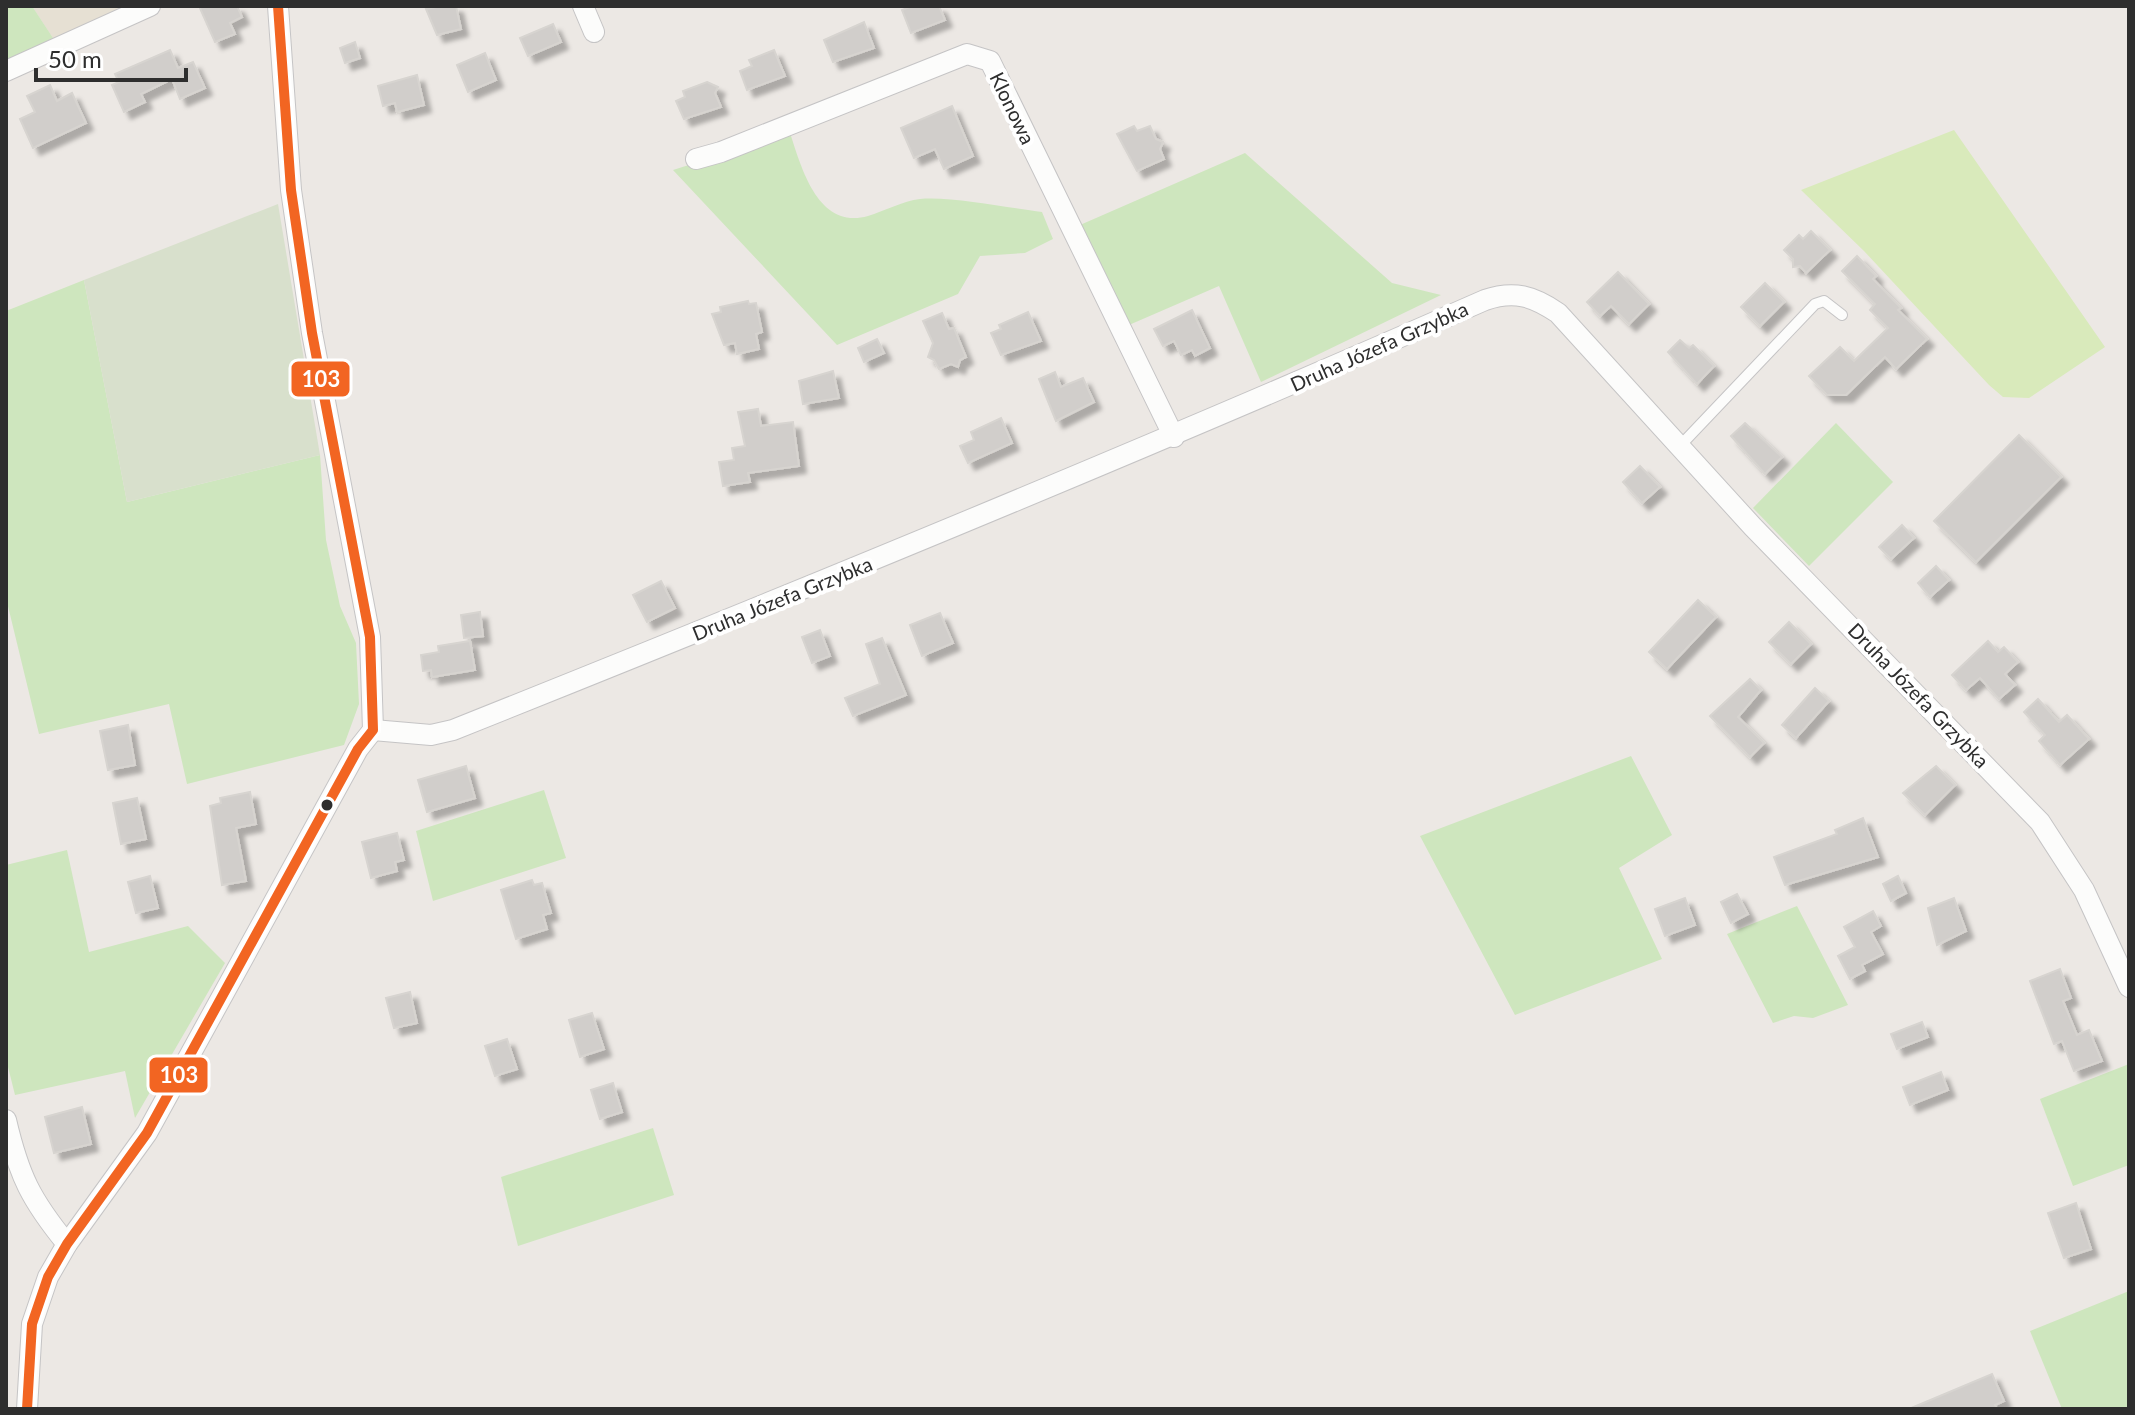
<svg xmlns="http://www.w3.org/2000/svg" width="2135" height="1415" font-family="Lato,sans-serif">
<style>
.education{fill:#e6e0d3}
.green{fill:#cee6be}
.cemetery{fill:#d8e0cc}
.pitch{fill:#d9eabb}
.building{fill:#d1cecb;stroke:#d7d4d0;stroke-width:2;filter:url(#shadow)}
.lines{fill:none;stroke-linecap:round;stroke-linejoin:round}
.lane-casing{stroke:#c5c4c5;stroke-width:12}
.street-casing{stroke:#c5c4c5;stroke-width:22}
.lane{stroke:#fcfcfb;stroke-width:10}
.street{stroke:#fcfcfb;stroke-width:20}
.bus-1-casing{stroke:#fff;stroke-width:16}
.bus-1{stroke:#f26522;stroke-width:10}
.bus-dot{fill:#2e2e2e;stroke:#fff;stroke-width:3}
.labels{text-anchor:middle;dominant-baseline:central;stroke-width:8;stroke-linejoin:round;paint-order:stroke}
.street-label{font-size:20px;fill:#2e2e2e;stroke:#fff}
.line-badge{stroke:#fff;stroke-width:3}
.badge-label{font-size:22px;text-anchor:middle;font-weight:bold;fill:#fff}
</style>
<defs>
<filter id="shadow"><feDropShadow dx="7" dy="7" stdDeviation="2" flood-color="#0004"/></filter>
</defs>
<rect width="100%" height="100%" fill="#ece8e4"/>
<!-- education -->
<polygon class="education" points="32,6 131,6 55,41"/>
<!-- green -->
<g class="green">
<polygon points="6,6 32,6 55,41 6,64"/>
<path d="M 790,133 C 802,169 818,230 868,216 C 884,211 903,201 920,199 C 950,196 1009,208 1042,212 L 1053,239 L 1025,253 L 980,256 L 958,294 L 837,345 L 673,170 Z"/>
<polygon points="1245,153 1392,283 1441,295 1261,382 1219,286 1129,325 1080,225"/>
<polygon points="84,280 127,502 320,455 326,540 340,606 356,643 359,704 344,745 187,784 169,704 39,734 6,598 6,311"/>
<polygon points="1836,423 1893,482 1809,566 1753,508"/>
<polygon points="1631,756 1672,835 1619,868 1662,959 1515,1015 1420,836"/>
<polygon points="544,790 566,858 433,901 416,831"/>
<polygon points="67,850 89,952 188,926 225,963 135,1118 125,1071 15,1095 6,1059 6,865"/>
<polygon points="1797,906 1848,1005 1813,1018 1794,1016 1773,1023 1727,934"/>
<polygon points="2129,1064 2129,1165 2073,1186 2040,1099"/>
<polygon points="653,1128 674,1195 518,1246 501,1177"/>
<polygon points="2129,1291 2129,1409 2062,1409 2030,1331"/>
</g>
<!-- cemetery -->
<polygon class="cemetery" points="278,204 320,455 127,502 84,280"/>
<!-- pitch -->
<polygon class="pitch" points="1954,130 2105,347 2029,398 2003,397 1989,385 1864,251 1801,190"/>
<!-- building -->
<g class="building">
<polygon points="199,6 237,6 242,17 230,23 235,34 215,42"/>
<polygon points="442,6 456,6 461,29 437,35 426,9"/>
<polygon points="912,6 939,6 945,20 911,33 902,10"/>
<polygon points="864,22 874,48 833,62 824,40"/>
<polygon points="553,24 561,42 528,56 520,38"/>
<polygon points="355,42 360,58 345,63 340,48"/>
<polygon points="170,50 178,68 193,62 205,88 180,99 172,79 141,94 145,102 124,112 112,85 119,82 115,74"/>
<polygon points="774,50 785,76 747,90 740,71 752,66 749,60"/>
<polygon points="485,53 496,80 468,92 457,65"/>
<polygon points="417,75 424,105 397,112 395,103 383,106 378,86"/>
<polygon points="707,82 718,87 715,93 721,107 684,119 676,101 685,97 683,91"/>
<polygon points="50,85 57,101 72,93 86,123 33,148 20,119 35,112 27,96"/>
<polygon points="952,106 973,156 944,169 935,149 914,158 901,128"/>
<polygon points="1134,126 1137,131 1150,126 1156,139 1163,142 1160,149 1164,159 1137,171 1117,134"/>
<polygon points="1811,231 1830,250 1806,273 1800,266 1793,267 1793,259 1784,250 1799,235 1803,239"/>
<polygon points="1857,256 1876,276 1873,279 1901,308 1898,310 1927,339 1896,369 1885,357 1846,395 1827,395 1809,376 1840,347 1854,361 1888,328 1870,310 1875,304 1842,271"/>
<polygon points="1618,272 1649,304 1629,324 1611,306 1600,316 1587,302"/>
<polygon points="1765,283 1784,302 1760,326 1741,307"/>
<polygon points="748,301 749,304 756,303 762,332 756,334 759,349 737,354 735,343 724,345 712,314 721,312 720,307"/>
<polygon points="1192,310 1210,348 1195,356 1192,350 1181,355 1174,341 1163,346 1154,329"/>
<polygon points="1028,312 1041,341 1001,355 991,333 1001,329 999,325"/>
<polygon points="942,313 949,329 954,328 966,357 960,360 958,367 951,364 939,369 934,360 928,357 933,343 923,321"/>
<polygon points="877,339 884,353 864,362 858,348"/>
<polygon points="1680,340 1689,348 1693,345 1714,366 1697,384 1668,352"/>
<polygon points="833,371 839,398 803,404 799,381"/>
<polygon points="1055,372 1061,387 1083,378 1094,402 1056,421 1039,379"/>
<polygon points="758,409 761,426 793,422 799,466 748,473 750,482 723,486 719,462 734,460 732,448 745,446 738,412"/>
<polygon points="1001,418 1012,443 968,463 960,446 974,440 971,432"/>
<polygon points="1745,423 1782,457 1765,474 1731,436"/>
<polygon points="2019,435 2061,477 1976,562 1934,521"/>
<polygon points="1640,466 1660,487 1642,503 1623,482"/>
<polygon points="1902,525 1914,538 1891,559 1879,547"/>
<polygon points="1936,566 1949,580 1930,597 1918,583"/>
<polygon points="661,581 675,608 647,622 633,595"/>
<polygon points="1698,600 1716,617 1667,669 1649,652"/>
<polygon points="480,612 483,636 464,638 461,615"/>
<polygon points="940,613 953,643 922,656 910,625"/>
<polygon points="1789,622 1811,644 1791,664 1769,642"/>
<polygon points="820,630 830,656 812,663 802,637"/>
<polygon points="882,638 906,695 853,716 845,698 880,684 866,644"/>
<polygon points="470,641 475,670 432,677 431,670 423,671 421,655 439,652 438,646"/>
<polygon points="1988,641 1998,652 2004,647 2018,662 2005,674 2015,685 1999,699 1980,678 1966,690 1952,675"/>
<polygon points="1750,679 1761,690 1738,717 1764,743 1750,757 1710,716"/>
<polygon points="1815,688 1829,701 1796,738 1782,725"/>
<polygon points="2038,699 2059,722 2067,715 2089,739 2060,765 2039,741 2045,735 2024,712"/>
<polygon points="128,725 135,765 108,770 100,731"/>
<polygon points="466,766 475,798 427,812 418,780"/>
<polygon points="1936,766 1955,785 1925,815 1903,793"/>
<polygon points="250,792 256,824 236,828 246,881 222,885 210,806 221,803 220,798"/>
<polygon points="137,798 146,839 121,844 113,803"/>
<polygon points="1863,818 1878,857 1785,885 1774,857 1837,834 1835,830"/>
<polygon points="397,833 404,860 395,862 397,871 371,878 362,842"/>
<polygon points="150,876 158,908 136,913 128,882"/>
<polygon points="1898,876 1906,893 1891,901 1883,884"/>
<polygon points="532,880 534,885 542,883 551,913 543,915 547,929 516,939 501,890"/>
<polygon points="1737,894 1748,914 1731,923 1721,902"/>
<polygon points="1685,898 1695,925 1665,936 1655,909"/>
<polygon points="1954,898 1966,931 1937,945 1928,908"/>
<polygon points="1873,911 1881,926 1871,932 1883,954 1862,965 1865,971 1850,979 1838,956 1855,947 1844,927"/>
<polygon points="2060,969 2071,998 2063,1001 2077,1035 2089,1030 2102,1061 2074,1071 2062,1041 2054,1044 2030,981"/>
<polygon points="410,992 417,1023 394,1028 386,998"/>
<polygon points="592,1013 604,1049 580,1057 569,1020"/>
<polygon points="1922,1022 1928,1037 1897,1049 1891,1034"/>
<polygon points="507,1039 517,1069 495,1076 485,1046"/>
<polygon points="1941,1072 1948,1090 1910,1105 1903,1087"/>
<polygon points="613,1083 622,1112 600,1119 591,1090"/>
<polygon points="82,1107 91,1144 54,1153 45,1117"/>
<polygon points="2076,1203 2091,1249 2064,1258 2048,1213"/>
<polygon points="1992,1374 2004,1401 1995,1405 1997,1409 1909,1409"/>
</g>
<g class="lines">
<defs>
<polyline id="lane" points="1679,447 1815,304 1824,301 1842,315"/>
<g id="street">
<polyline points="583,6 594,32"/>
<polyline points="6,71 150,6"/>
<polyline points="696,159 721,152 967,54 990,61 1174,437"/>
<path d="M 373,730 L 431,735 L 453,730 C 799,592 1144,450 1485,300 C 1514,290 1533,296 1558,313 L 1753,527 L 2040,822 L 2084,890 L 2129,987"/>
<path d="M 6,1120 C 19,1176 31,1200 67,1244"/>
<polyline points="27,1409 32,1324 48,1277 67,1244 147,1133 358,749 373,730 370,637 312,333 291,190 278,6"/>
</g>
</defs>
<!-- lane casing -->
<use href="#lane" class="lane-casing"/>
<!-- street casing -->
<use href="#street" class="street-casing"/>
<!-- lane -->
<use href="#lane" class="lane"/>
<!-- street -->
<use href="#street" class="street"/>
<defs>
<polyline id="bus-1" points="27,1409 32,1324 48,1277 67,1244 147,1133 358,749 373,730 370,637 312,333 291,190 278,6"/>
</defs>
<!-- bus-1 casing -->
<use href="#bus-1" class="bus-1-casing"/>
<!-- bus-1 -->
<use href="#bus-1" class="bus-1"/>
</g>
<!-- markers -->
<circle class="bus-dot" cx="327" cy="805" r="7"/>
<g class="labels">
<!-- street labels -->
<g class="street-label">
<text transform="translate(1013 108) rotate(64)">Klonowa</text>
<text transform="translate(1379 346) rotate(-24)">Druha Józefa Grzybka</text>
<text transform="translate(782 598) rotate(-22)">Druha Józefa Grzybka</text>
<text transform="translate(1919 695) rotate(46)">Druha Józefa Grzybka</text>
</g>
</g>
<g class="line-badge">
<rect x="290" y="360" width="61" height="38" rx="8" fill="#f26522"/>
<rect x="148" y="1056" width="61" height="38" rx="8" fill="#f26522"/>
</g>
<g class="badge-label">
<text x="321" y="387">103</text>
<text x="179" y="1083">103</text>
</g>
<!-- border -->
<rect width="2135" height="1415" fill="none" stroke="#2e2e2e" stroke-width="16"/>
<!-- scale -->
<path d="M36 68v12h150v-12" fill="none" stroke="#2e2e2e" stroke-width="4"/>
<text x="48" y="68" font-size="24" fill="#2e2e2e" stroke="#ffffff" stroke-width="6" paint-order="stroke">50 m</text>
</svg>
